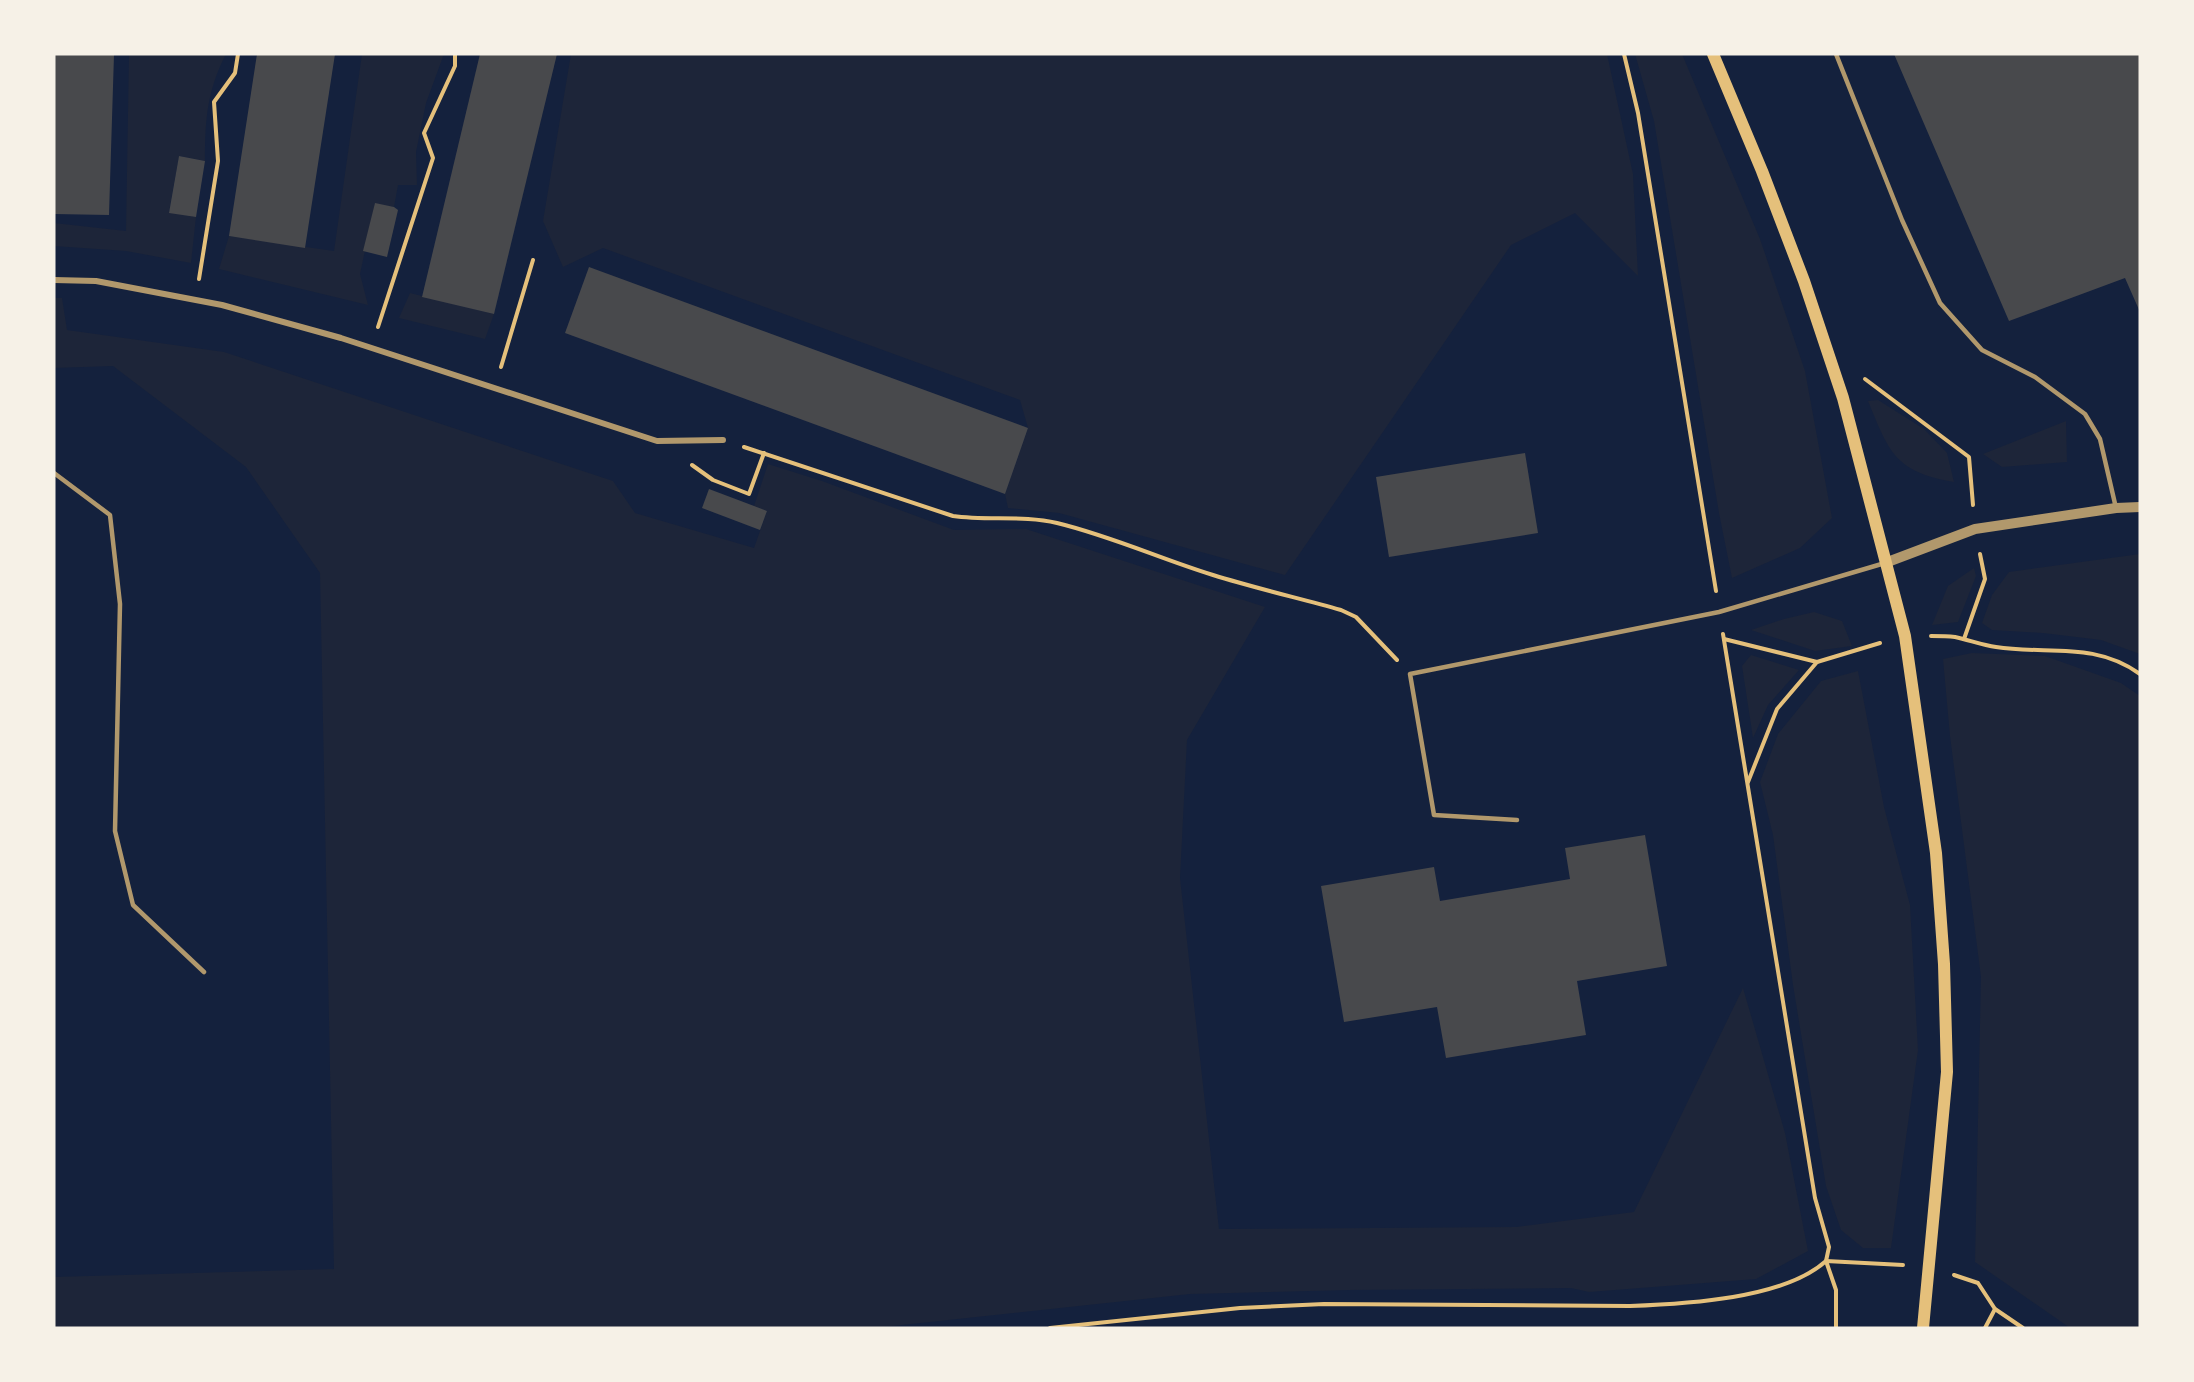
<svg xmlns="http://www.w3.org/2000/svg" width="2194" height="1382" font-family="'Open Sans',sans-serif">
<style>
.green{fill:#1d2539}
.building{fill:#48494c}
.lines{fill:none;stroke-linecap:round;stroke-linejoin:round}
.path{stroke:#e5c07b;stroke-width:4}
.service{stroke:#b1986c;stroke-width:4.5}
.minor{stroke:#b1986c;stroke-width:6}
.tertiary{stroke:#b1986c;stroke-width:10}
.secondary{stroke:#e5c07b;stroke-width:12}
</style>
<rect width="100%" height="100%" fill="#14213d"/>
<!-- green -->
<g class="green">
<path d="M 129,54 L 226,54 C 207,91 205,120 205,161 L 179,156 L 169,212 L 196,217 L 191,263 L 126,251 L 54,246 L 54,223 L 126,231 Z"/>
<polygon points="362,54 444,54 426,103 416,152 417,185 398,185 394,207 375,204 360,274 368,305 219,269 229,236 334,251"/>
<polygon points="571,54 1607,54 1633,174 1638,276 1575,213 1511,245 1285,575 1059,513 1008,508 1005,494 1028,428 1020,400 603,248 563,267 543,221"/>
<polygon points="1635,54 1682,54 1760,239 1805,371 1832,518 1800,548 1732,578 1719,513 1654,121"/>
<polygon points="410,293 494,314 485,339 399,318"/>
<polygon points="54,298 62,298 67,330 224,352 613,481 635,513 754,548 767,511 754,506 768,464 822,481 954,530 1026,529 1265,607 1187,740 1180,878 1219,1229 1516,1227 1634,1212 1743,988 1785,1133 1808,1251 1756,1279 1589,1292 1571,1288 1350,1290 1190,1294 874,1328 54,1328 54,1277 334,1269 320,573 246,467 113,366 54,368"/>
<path d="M 1878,400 L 1924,429 L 1947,453 L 1954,482 C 1895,472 1889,452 1868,401 Z"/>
<polygon points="2066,421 2067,462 2002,467 1983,454"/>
<polygon points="2140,554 2140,654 2101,640 2043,633 1992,630 1982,623 1992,595 2009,572"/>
<polygon points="1974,568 1976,576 1958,622 1932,625 1948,586"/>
<polygon points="1814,612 1842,621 1852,646 1815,651 1751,630 1784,619"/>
<polygon points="1972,653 2045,656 2121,683 2140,696 2140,1328 2070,1328 1975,1262 1981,977 1950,736 1943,659"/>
<polygon points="1751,655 1799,670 1768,705 1753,738 1742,666"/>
<polygon points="1858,671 1884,807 1910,905 1918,1050 1891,1248 1863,1248 1841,1230 1826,1186 1793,985 1773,835 1760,782 1778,734 1821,681"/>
</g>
<!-- building -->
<g class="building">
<polygon points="54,54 114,54 109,215 54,214"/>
<polygon points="257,54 335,54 305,248 229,236"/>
<polygon points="480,54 557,54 494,314 422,297"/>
<polygon points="1894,54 2140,54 2140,312 2125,278 2009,321"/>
<polygon points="179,156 205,161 196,217 169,213"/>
<polygon points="375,203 394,207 398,210 387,257 363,251"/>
<polygon points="589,267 1028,428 1005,494 565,333"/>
<polygon points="1525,453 1538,533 1389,557 1376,477"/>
<polygon points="709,489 767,511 760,530 702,508"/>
<polygon points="1645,835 1667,966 1577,981 1586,1035 1446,1058 1437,1007 1344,1022 1321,886 1434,867 1440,901 1570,879 1565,848"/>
</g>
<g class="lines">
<!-- path -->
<g class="path">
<polyline points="1624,54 1638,113 1716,591"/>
<polyline points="199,279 218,161 214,102 235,73 238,54"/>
<polyline points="378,327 433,158 424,133 455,66 455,54"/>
<polyline points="501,367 533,260"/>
<polyline points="1865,379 1969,457 1973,505"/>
<path d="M 744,447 L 953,516 C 987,521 1023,515 1057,523 C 1111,536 1161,559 1213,575 C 1255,588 1298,598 1341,610 L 1356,617 L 1397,660"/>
<polyline points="692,465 713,480 749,494 764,453"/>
<polyline points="1723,634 1815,1198 1829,1247 1826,1261 1836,1290 1836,1328"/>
<path d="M 1931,636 C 1939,636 1947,636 1955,637 C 1969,640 1982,645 1996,647 C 2047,655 2094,641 2140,674"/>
<polyline points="1724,639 1817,662 1880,643"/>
<polyline points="1964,639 1985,579 1980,554"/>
<polyline points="1748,782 1777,709 1817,662"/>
<polyline points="1954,1275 1978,1283 1995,1309 2023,1328"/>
<path d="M 1050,1328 L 1240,1308 L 1324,1304 L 1630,1306 C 1685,1304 1784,1299 1826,1261 L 1903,1265"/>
<polyline points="1985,1328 1995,1309"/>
</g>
<!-- service -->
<g class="service">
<polyline points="1836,54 1902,220 1940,303 1982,350 2035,377 2085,414 2100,439 2116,508"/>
<polyline points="54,473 110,515 120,604 115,831 133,905 204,972"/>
<polyline points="1517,820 1434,815 1410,674 1719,612 1885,563"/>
</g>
<!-- minor -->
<polyline class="minor" points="54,280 96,281 222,305 341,338 657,441 723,440"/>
<!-- tertiary -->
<polyline class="tertiary" points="1885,563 1975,529 2116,508 2140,507"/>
<!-- secondary -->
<polyline class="secondary" points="1713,54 1762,171 1804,281 1843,398 1905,636 1936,853 1944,964 1947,1072 1923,1328"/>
</g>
<!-- border -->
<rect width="2194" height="1382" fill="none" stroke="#f6f1e7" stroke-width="111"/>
</svg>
